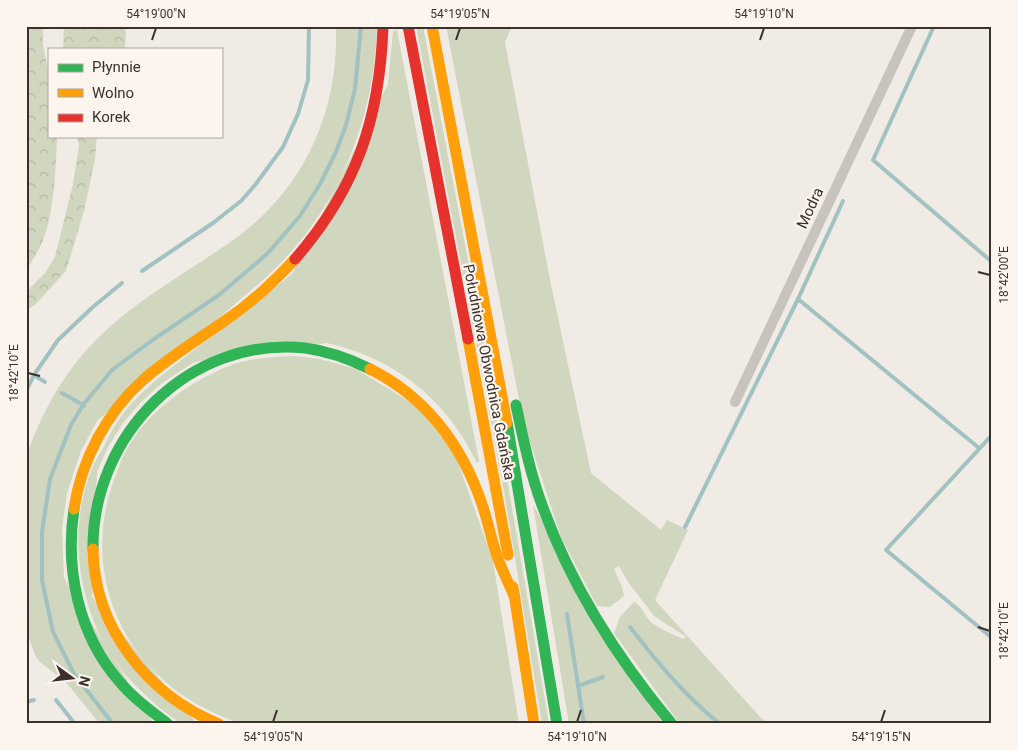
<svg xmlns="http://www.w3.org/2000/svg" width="1018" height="750" font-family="Roboto,sans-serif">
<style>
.green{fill:#d1d6bf}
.forest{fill:url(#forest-crowns)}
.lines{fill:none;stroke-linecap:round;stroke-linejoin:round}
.stream{stroke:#a1c2c1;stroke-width:4}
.street{stroke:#c9c3be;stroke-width:10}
.fast{stroke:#30b455;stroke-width:11}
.slow{stroke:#ff9f0a;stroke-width:11}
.jam{stroke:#e5322d;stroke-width:11}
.ticks{fill:none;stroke:#3b302b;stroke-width:2}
.labels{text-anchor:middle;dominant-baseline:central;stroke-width:4.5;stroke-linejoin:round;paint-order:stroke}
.street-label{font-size:15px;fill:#3b302b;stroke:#fbf5ee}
.neatline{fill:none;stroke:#3b302b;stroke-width:2}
.ticks-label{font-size:12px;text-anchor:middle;fill:#3b302b}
</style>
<defs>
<pattern id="forest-crowns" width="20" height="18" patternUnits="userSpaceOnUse" patternTransform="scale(1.25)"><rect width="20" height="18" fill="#d1d6bf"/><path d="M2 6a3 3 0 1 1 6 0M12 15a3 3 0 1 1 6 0" fill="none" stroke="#b4b8a4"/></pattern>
</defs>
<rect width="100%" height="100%" fill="#f0ebe5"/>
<!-- green -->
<g class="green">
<path d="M 336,26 L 377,26 C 375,108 346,190 291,252 C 268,278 239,300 213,323 C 174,355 136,388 97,421 L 81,451 L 67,493 L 62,529 L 64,578 L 154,724 L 100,724 L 65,681 L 41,663 L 36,657 L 26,630 L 26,457 C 42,411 65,370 100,336 C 138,299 186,273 229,243 C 302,193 339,115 336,26 Z"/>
<polygon points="416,26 423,26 483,338 549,724 542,724 504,491"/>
<path d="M 446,26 L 512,26 L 505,42 L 550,280 L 591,473 L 661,530 L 667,520 L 688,530 L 655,600 L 761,718 L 768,724 L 680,724 L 614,633 L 620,617 L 634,602 C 642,605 645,617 652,623 C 661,629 671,634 681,638 L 685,639 L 685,636 L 654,616 L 628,582 L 619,566 L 614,569 L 622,587 L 624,596 L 610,607 L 597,606 L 561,537 L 526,430 L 518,394 Z"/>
<path d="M 397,30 L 479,461 L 477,463 C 447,400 395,358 327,343 L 194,362 L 161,384 L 141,402 L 123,423 L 108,447 L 97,472 L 92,597 L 197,724 C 193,724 189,724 186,724 C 173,722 150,699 140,690 C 83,637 63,544 91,471 C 94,463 99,455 103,448 C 108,439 112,429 118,421 C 128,405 143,392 157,379 L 292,274 L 388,84 L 393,31 Z"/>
<path d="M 294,356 L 320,359 L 356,369 L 418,407 L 455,454 L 493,561 L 519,724 L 242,724 C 210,713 179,697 155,672 C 103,620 89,545 115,477 C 121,459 130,441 142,427 C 166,399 196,379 231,365 C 250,358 273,357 294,356 Z"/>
<polygon points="533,505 664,724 569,724"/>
</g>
<!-- forest -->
<g class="forest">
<path d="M 26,26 L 43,26 L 43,45 L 49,74 L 49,136 L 57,136 C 56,167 54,220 40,247 C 36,255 31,263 26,271 Z"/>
<polygon points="64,26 123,26 126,31 125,49 63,49"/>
<polygon points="77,136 97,136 95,159 84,211 66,271 35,305 26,310 26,292 45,273 55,257 73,184 79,145"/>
</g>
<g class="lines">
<!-- stream -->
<g class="stream">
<polyline points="934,26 873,160 992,262"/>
<polyline points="142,271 213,223 241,201 255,185 283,147 298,114 308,80 309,26"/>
<polyline points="798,299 979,448"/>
<polyline points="34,375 58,340 94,306 122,283"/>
<polyline points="26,391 34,375 45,382"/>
<polyline points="62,393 83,405 71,425 50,479 42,532 42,580 53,632 74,674 113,724"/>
<polyline points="84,406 83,405 112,370 154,339 219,295 268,253 300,216 320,184 336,152 346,125 355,89 361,26"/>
<polyline points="992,435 886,550 992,638"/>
<polyline points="685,527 798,299 843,201"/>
<polyline points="567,614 584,724"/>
<path d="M 630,627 C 657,662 685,696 720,724"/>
<polyline points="578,686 603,677"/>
<polyline points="56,700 75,724"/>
<polyline points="26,702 34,700"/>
</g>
<!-- street -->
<polyline class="street" points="735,402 912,26"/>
<!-- fast -->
<g class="fast">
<path d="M 516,405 C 523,438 530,473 542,505 C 571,586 617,658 672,724"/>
<polyline points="507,423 557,724"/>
<path d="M 74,509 C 65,569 78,634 119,681 C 133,698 151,711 168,724"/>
<path d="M 93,549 C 92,435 189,336 305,348 C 328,351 350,359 370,369"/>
</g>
<!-- slow -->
<g class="slow">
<polyline points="432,26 507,423"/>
<polyline points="468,339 508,555"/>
<path d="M 370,369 C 426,397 462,446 482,504 C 488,521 491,539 497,556 C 502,570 509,584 515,598"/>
<path d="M 74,509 C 81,461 106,413 143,380 C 168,358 196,341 223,322 C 250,304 273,283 295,259"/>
<path d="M 93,549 C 94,628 148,695 219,724"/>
<polyline points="513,587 534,724"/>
</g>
<!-- jam -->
<g class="jam">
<polyline points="408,26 468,339"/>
<path d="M 295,259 C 356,189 380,119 383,26"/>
</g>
</g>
<!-- ticks -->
<path class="ticks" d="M 152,40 L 156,28M 456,40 L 460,28M 760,40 L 764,28M 978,272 L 990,275M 28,373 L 40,376M 978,627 L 990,631M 273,722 L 277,710M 577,722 L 581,710M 881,722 L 885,710"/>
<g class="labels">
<!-- street labels -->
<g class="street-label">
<text transform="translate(810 208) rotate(-65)">Modra</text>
<text transform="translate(489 372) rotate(79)">Południowa Obwodnica Gdańska</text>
</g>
</g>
<!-- border -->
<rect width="1018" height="750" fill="none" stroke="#fbf5ee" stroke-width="55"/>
<!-- legend -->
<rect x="48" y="48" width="175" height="90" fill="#fbf5ee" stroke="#aea6a0"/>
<rect x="58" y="64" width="25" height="8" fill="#30b455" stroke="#aea6a0"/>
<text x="92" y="72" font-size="15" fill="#3b302b">Płynnie</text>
<rect x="58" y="89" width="25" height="8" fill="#ff9f0a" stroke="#aea6a0"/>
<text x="92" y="98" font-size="15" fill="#3b302b">Wolno</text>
<rect x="58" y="114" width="25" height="8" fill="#e5322d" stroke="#aea6a0"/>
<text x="92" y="122" font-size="15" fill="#3b302b">Korek</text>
<!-- north arrow -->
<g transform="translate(72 678) rotate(105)" stroke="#fbf5ee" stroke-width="4" paint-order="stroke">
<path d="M0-4L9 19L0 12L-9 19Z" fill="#3b302b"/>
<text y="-8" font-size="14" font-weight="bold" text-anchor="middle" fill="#3b302b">N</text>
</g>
<rect x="28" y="28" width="962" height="694" class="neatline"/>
<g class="ticks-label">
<text x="156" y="18">54°19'00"N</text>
<text x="460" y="18">54°19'05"N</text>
<text x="764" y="18">54°19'10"N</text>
<text transform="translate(1004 275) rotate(-90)" y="4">18°42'00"E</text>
<text transform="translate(14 373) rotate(-90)" y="4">18°42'10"E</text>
<text transform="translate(1004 631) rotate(-90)" y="4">18°42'10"E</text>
<text x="273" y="741">54°19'05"N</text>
<text x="577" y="741">54°19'10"N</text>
<text x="881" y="741">54°19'15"N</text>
</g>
</svg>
